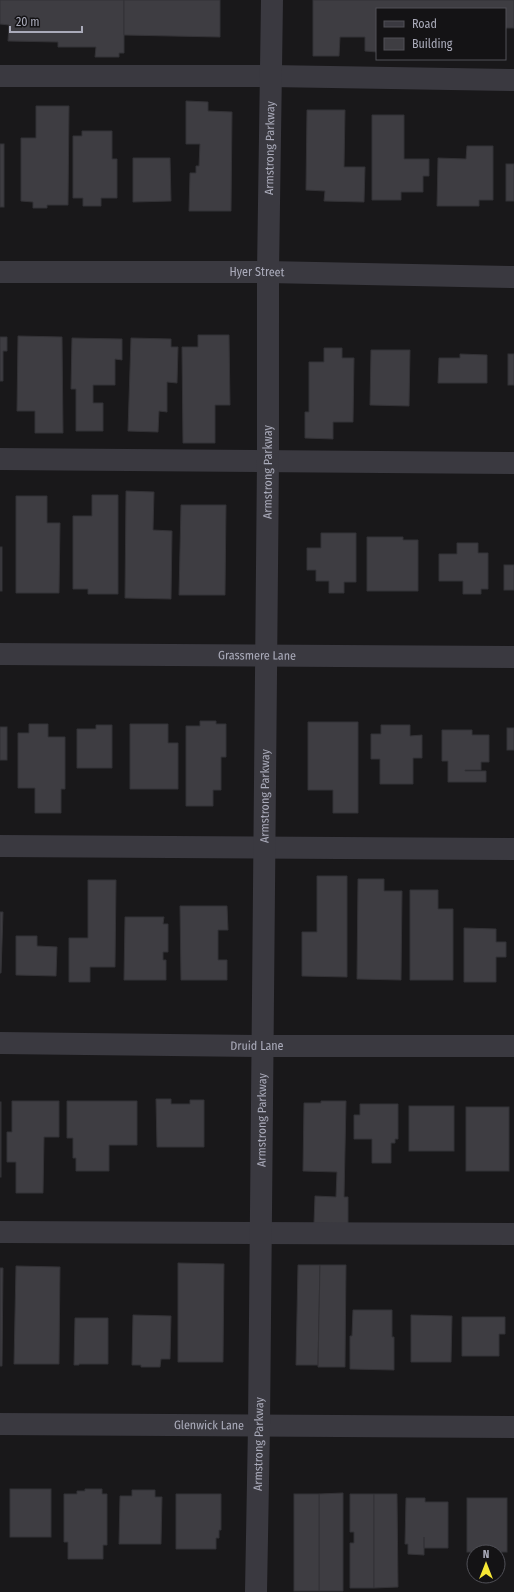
<svg xmlns="http://www.w3.org/2000/svg" width="514" height="1592" font-family="'Fira Sans Condensed',sans-serif">
<style>
.building{fill:#3e3d42;stroke:#333236}
.lines{fill:none;stroke-linecap:round;stroke-linejoin:round}
.minor{stroke:#3a3940;stroke-width:22}
.labels{text-anchor:middle;dominant-baseline:central;stroke-width:3;stroke-linejoin:round;paint-order:stroke}
.street-label{font-size:12px;fill:#aaabba;stroke:#141315}
</style>
<rect width="100%" height="100%" fill="#19181a"/>
<!-- building -->
<g class="building">
<polygon points="0,0 124,0 124,53 119,53 119,57 95,57 96,47 58,47 58,42 8,41 9,25 0,24"/>
<polygon points="124,0 220,0 220,37 124,35"/>
<polygon points="313,0 514,0 514,28 505,28 505,9 377,9 377,52 365,51 365,37 340,37 339,56 313,56"/>
<polygon points="186,101 208,102 208,111 232,112 231,211 189,211 190,173 196,173 196,166 199,166 200,144 186,144"/>
<polygon points="36,106 69,106 68,205 47,205 47,208 33,208 33,202 21,201 21,138 36,138"/>
<polygon points="307,110 345,110 344,167 365,167 364,202 324,201 325,191 306,190"/>
<polygon points="372,115 404,115 404,159 429,159 429,176 423,176 423,192 401,192 401,200 372,200"/>
<polygon points="82,131 112,131 112,159 117,159 117,198 101,198 101,206 83,206 83,198 73,198 73,136 82,136"/>
<rect x="0" y="144" width="4" height="63"/>
<polygon points="467,146 493,146 493,200 479,200 479,206 437,206 438,158 466,159"/>
<polygon points="133,158 170,158 171,201 133,202"/>
<rect x="506" y="164" width="8" height="37"/>
<polygon points="198,335 229,335 230,405 215,405 215,443 183,443 182,347 198,347"/>
<polygon points="18,336 62,337 63,433 35,433 35,411 17,411"/>
<polygon points="0,337 7,337 7,351 3,351 3,381 0,381"/>
<polygon points="72,338 122,339 122,360 115,359 115,385 93,385 93,403 103,403 103,431 76,431 76,389 71,389"/>
<polygon points="131,338 171,339 171,347 178,347 177,383 167,382 167,412 159,411 158,432 128,431"/>
<polygon points="324,348 342,348 342,358 354,358 353,422 333,422 333,439 305,438 305,412 309,412 309,362 324,362"/>
<polygon points="371,350 410,350 409,406 370,405"/>
<polygon points="460,354 487,355 487,383 438,383 439,358 460,358"/>
<rect x="508" y="354" width="6" height="31"/>
<polygon points="126,491 154,492 153,530 172,531 171,599 125,598"/>
<polygon points="92,495 118,495 118,594 88,594 88,589 73,589 73,516 92,516"/>
<polygon points="16,496 47,496 47,523 60,523 59,593 16,593"/>
<polygon points="181,505 226,505 225,595 179,595"/>
<polygon points="321,533 356,533 356,582 344,582 344,593 329,593 329,581 316,581 316,570 307,570 307,548 321,548"/>
<polygon points="367,537 403,537 403,540 418,540 418,591 367,591"/>
<polygon points="457,543 478,543 478,553 488,553 488,589 481,589 481,594 463,594 463,581 439,581 439,554 457,554"/>
<rect x="0" y="547" width="2" height="44"/>
<rect x="504" y="565" width="10" height="25"/>
<polygon points="200,721 216,721 216,724 226,724 226,757 221,757 221,790 213,790 213,806 186,806 186,726 200,726"/>
<polygon points="308,722 358,722 358,813 333,813 333,790 308,790"/>
<polygon points="29,724 48,724 48,737 65,737 65,789 61,789 61,813 35,813 35,788 18,788 18,733 29,733"/>
<polygon points="130,724 168,724 168,743 178,743 178,789 130,789"/>
<polygon points="96,725 112,725 112,768 77,768 77,729 96,729"/>
<polygon points="381,725 410,725 410,736 422,735 422,758 413,758 413,784 380,784 380,759 371,759 371,734 381,734"/>
<rect x="0" y="727" width="7" height="33"/>
<rect x="507" y="728" width="7" height="22"/>
<polygon points="442,730 472,730 472,735 489,735 489,762 481,762 481,770 465,770 465,771 486,771 486,782 448,782 448,761 442,761"/>
<polygon points="317,876 347,876 347,977 302,976 302,932 317,932"/>
<polygon points="358,879 384,879 384,891 402,891 401,980 357,979"/>
<polygon points="88,880 116,880 115,967 90,967 90,982 69,982 69,938 88,938"/>
<polygon points="410,890 438,890 438,909 453,909 453,980 410,980"/>
<polygon points="180,906 227,906 228,930 218,930 218,960 227,960 227,980 181,980"/>
<polygon points="0,912 3,912 1,973 0,973"/>
<polygon points="125,917 164,917 163,924 168,924 168,952 163,952 163,960 166,960 166,980 124,980"/>
<polygon points="464,928 496,929 496,942 506,942 506,957 496,957 496,982 464,982"/>
<polygon points="16,936 37,936 37,946 57,947 56,976 16,975"/>
<polygon points="156,1099 171,1099 171,1104 190,1104 190,1100 204,1100 204,1147 157,1147"/>
<polygon points="12,1101 59,1101 59,1137 44,1137 43,1193 16,1193 16,1162 7,1162 7,1132 12,1132"/>
<polygon points="67,1101 137,1101 137,1145 109,1145 109,1171 76,1171 76,1158 73,1158 73,1138 67,1138"/>
<polygon points="321,1101 346,1101 344,1197 348,1197 348,1224 314,1223 315,1196 336,1197 337,1172 303,1171 304,1103 321,1103"/>
<rect x="0" y="1102" width="1" height="75"/>
<polygon points="360,1104 398,1104 398,1139 395,1139 395,1143 391,1143 391,1163 372,1163 372,1139 354,1139 354,1115 360,1115"/>
<rect x="409" y="1106" width="45" height="45"/>
<rect x="466" y="1107" width="43" height="64"/>
<polygon points="178,1263 224,1264 223,1362 178,1362"/>
<polygon points="298,1265 320,1265 318,1365 296,1365"/>
<polygon points="320,1265 346,1265 345,1367 318,1367"/>
<polygon points="16,1266 60,1267 59,1364 14,1364"/>
<polygon points="0,1268 3,1268 2,1366 0,1366"/>
<polygon points="353,1310 392,1310 392,1337 394,1337 394,1370 350,1369 350,1336 352,1336"/>
<polygon points="133,1315 171,1316 170,1359 161,1359 160,1367 141,1367 141,1365 132,1365"/>
<polygon points="411,1315 452,1316 451,1362 411,1362"/>
<polygon points="462,1317 505,1317 505,1334 499,1334 499,1356 462,1356"/>
<polygon points="75,1318 108,1318 108,1364 79,1364 79,1365 74,1365"/>
<rect x="10" y="1489" width="41" height="48"/>
<polygon points="85,1489 102,1489 102,1494 107,1494 107,1545 103,1545 103,1559 68,1559 68,1542 64,1542 64,1494 77,1494 77,1491 85,1491"/>
<polygon points="132,1490 155,1490 155,1497 162,1497 161,1544 119,1544 120,1496 132,1496"/>
<polygon points="343,1493 343,1591 319,1591 319,1494"/>
<polygon points="176,1494 221,1494 221,1530 219,1530 219,1538 216,1538 216,1549 176,1549"/>
<rect x="294" y="1494" width="25" height="97"/>
<polygon points="350,1494 374,1494 374,1588 350,1588 350,1543 354,1543 354,1532 350,1532"/>
<polygon points="374,1494 397,1494 398,1587 374,1588"/>
<polygon points="406,1498 425,1498 425,1502 448,1502 448,1548 424,1548 424,1537 424,1555 408,1554 408,1544 405,1544"/>
<rect x="467" y="1498" width="40" height="54"/>
</g>
<g class="lines">
<!-- minor -->
<g class="minor">
<polyline points="0,76 271,76 514,80"/>
<path id="s1" d="M 0,272 L 268,272 L 514,277"/>
<polyline points="0,459 514,463"/>
<path id="s2" d="M 0,654 L 514,657"/>
<polyline points="0,846 514,849"/>
<path id="s3" d="M 0,1043 L 262,1046 L 514,1046"/>
<polyline points="0,1232 514,1234"/>
<path id="s4" d="M 0,1424 L 514,1427"/>
<path id="s5" d="M 256,1592 L 259,1426 L 268,460 L 268,272 L 272,0"/>
</g>
</g>
<g class="labels">
<!-- street labels -->
<g class="street-label">
<text stroke="none"><textPath href="#s5" startOffset="1444">Armstrong Parkway</textPath></text>
<text stroke="none"><textPath href="#s1" startOffset="257">Hyer Street</textPath></text>
<text stroke="none"><textPath href="#s5" startOffset="1120">Armstrong Parkway</textPath></text>
<text stroke="none"><textPath href="#s2" startOffset="257">Grassmere Lane</textPath></text>
<text stroke="none"><textPath href="#s5" startOffset="796">Armstrong Parkway</textPath></text>
<text stroke="none"><textPath href="#s3" startOffset="257">Druid Lane</textPath></text>
<text stroke="none"><textPath href="#s5" startOffset="472">Armstrong Parkway</textPath></text>
<text stroke="none"><textPath href="#s4" startOffset="209">Glenwick Lane</textPath></text>
<text stroke="none"><textPath href="#s5" startOffset="148">Armstrong Parkway</textPath></text>
</g>
</g>
<!-- legend -->
<rect x="376" y="8" width="130" height="52" fill="#141315" stroke="#505057"/>
<rect x="384" y="21" width="20" height="6" fill="#3a3940" stroke="#505057"/>
<text x="412" y="28" font-size="12" fill="#aaabba">Road</text>
<rect x="384" y="38" width="20" height="12" fill="#3e3d42" stroke="#505057"/>
<text x="412" y="48" font-size="12" fill="#aaabba">Building</text>
<!-- north arrow -->
<g transform="translate(486 1564)"><circle r="19" fill="#141315" stroke="#505057"/>
<path d="M0-3L7 15L0 10L-7 15Z" fill="#f6e735"/>
<text y="-6" font-size="11" font-weight="bold" text-anchor="middle" fill="#aaabba">N</text>
</g>
<!-- scale -->
<path d="M10 26v6h72v-6" fill="none" stroke="#aaabba" stroke-width="2"/>
<text x="16" y="26" font-size="12" fill="#aaabba" stroke="#141315" stroke-width="3" paint-order="stroke">20 m</text>
</svg>
